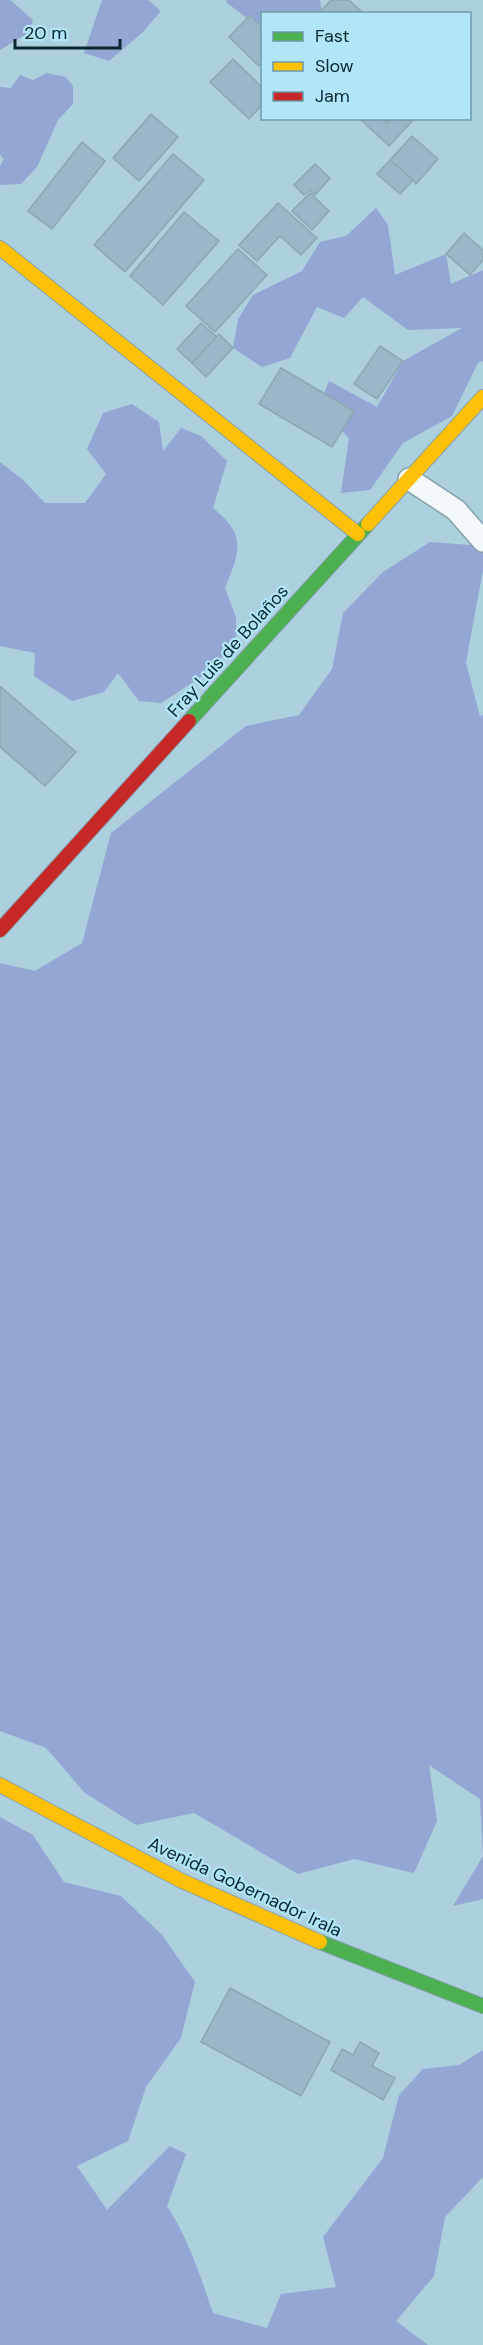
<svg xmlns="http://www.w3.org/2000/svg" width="483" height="2345" font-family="'DM Sans',sans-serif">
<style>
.forest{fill:#94a6d3}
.building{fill:#99b7c8;stroke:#8da6b3;stroke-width:1.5}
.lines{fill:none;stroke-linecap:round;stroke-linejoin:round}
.lane-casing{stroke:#84a1ab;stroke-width:24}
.fast-casing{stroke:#84a1ab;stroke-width:16}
.slow-casing{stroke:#84a1ab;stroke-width:16}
.jam-casing{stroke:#84a1ab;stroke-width:16}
.lane{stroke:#f3f8fa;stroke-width:21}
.fast{stroke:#4caf50;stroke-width:14}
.slow{stroke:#ffc107;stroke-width:14}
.jam{stroke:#c62828;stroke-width:14}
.labels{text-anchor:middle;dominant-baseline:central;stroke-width:4.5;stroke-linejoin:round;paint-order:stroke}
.street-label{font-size:18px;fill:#0a2730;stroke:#b0e6f8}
</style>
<rect width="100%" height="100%" fill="#acd0dd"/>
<!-- forest -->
<g class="forest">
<polygon points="0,0 10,0 33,20 30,32 0,50"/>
<polygon points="102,0 148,0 161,11 142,33 109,61 84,53"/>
<polygon points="227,0 320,0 322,13 262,14 262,30 226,2"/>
<polygon points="47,73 66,77 73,86 73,104 58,120 37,167 21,184 0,185 0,166 4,159 0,155 0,87 11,88 20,75 33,80"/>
<polygon points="376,208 388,225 395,275 446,254 451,284 483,270 483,361 478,363 452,416 403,443 370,490 341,493 349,438 318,408 329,381 377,407 403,361 462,328 408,330 363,297 344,318 317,307 290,358 262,367 233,348 238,319 253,295 302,271 320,242 346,236"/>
<path d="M 132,404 L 159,422 L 163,451 L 181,428 L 201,436 L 227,461 L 213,508 C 247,535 240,551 225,588 L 236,617 L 236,644 L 201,677 L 161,703 L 139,701 L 118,673 L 104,692 L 72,701 L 34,676 L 35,653 L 0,646 L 0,462 L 22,479 L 45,503 L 85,503 L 106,474 L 87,449 L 103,413 Z"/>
<polygon points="430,542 483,546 483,570 466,662 480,717 483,714 483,1899 453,1906 483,1856 480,1799 429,1765 437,1821 414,1873 354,1859 298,1874 194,1813 136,1825 85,1793 46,1748 0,1731 0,963 35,971 82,943 111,833 246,726 299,715 332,669 343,613 383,572"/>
<path d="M 0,1817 L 33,1835 L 64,1882 L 121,1896 L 162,1935 L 195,1982 L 181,2038 L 146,2087 L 128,2141 L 77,2166 L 107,2210 L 170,2146 L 186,2154 L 167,2206 C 189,2240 200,2275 213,2313 L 267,2328 L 281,2294 L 336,2287 L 323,2237 L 383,2158 L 399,2095 L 423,2069 L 459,2065 L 483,2050 L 483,2177 L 445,2217 L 434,2276 L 396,2321 L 428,2345 L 0,2345 Z"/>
</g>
<!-- building -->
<g class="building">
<polygon points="331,0 349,0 364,14 324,14 321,11"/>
<polygon points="250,15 262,27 262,62 259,66 229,37"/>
<polygon points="233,59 262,87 262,105 249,119 210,82"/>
<polygon points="151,114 178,137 139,181 113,158"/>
<polygon points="364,118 383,118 387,123 391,118 415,118 389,146 362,121"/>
<polygon points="412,136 438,159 416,184 390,160"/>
<polygon points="82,142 105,161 52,229 28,211"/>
<polygon points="173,154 204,180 125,272 94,245"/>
<polygon points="390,160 413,180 400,194 377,174"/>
<polygon points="315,164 330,178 315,195 310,190 304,195 294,185"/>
<polygon points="310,193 329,211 312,230 292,211"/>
<polygon points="278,203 317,238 301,255 280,236 257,261 239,245"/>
<polygon points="184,212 219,241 163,305 130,276"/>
<polygon points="464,233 483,250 483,260 470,275 446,254"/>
<polygon points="238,249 267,275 215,332 186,306"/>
<polygon points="201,323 217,337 192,363 177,349"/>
<polygon points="219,334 233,348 206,377 192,363"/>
<polygon points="380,346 403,361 377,399 354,384"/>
<polygon points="281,368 354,411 332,447 259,404"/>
<polygon points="0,686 76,752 45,786 0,747"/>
<polygon points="230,1988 330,2042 301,2096 201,2042"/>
<polygon points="360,2042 379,2053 372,2066 395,2078 383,2100 331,2070 342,2049 353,2055"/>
</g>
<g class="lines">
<defs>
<polyline id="lane" points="409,479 456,510 483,541"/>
<g id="fast">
<polyline points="189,721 368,524"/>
<polyline points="320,1942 483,2006"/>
</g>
<g id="slow">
<polyline points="0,248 358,534"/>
<polyline points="368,524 483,397"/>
<polyline points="0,1785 180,1880 320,1942"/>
</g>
<polyline id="jam" points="0,930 189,721"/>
</defs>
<!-- lane casing -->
<use href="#lane" class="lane-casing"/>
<!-- fast casing -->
<use href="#fast" class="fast-casing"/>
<!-- slow casing -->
<use href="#slow" class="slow-casing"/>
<!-- jam casing -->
<use href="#jam" class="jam-casing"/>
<!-- lane -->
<use href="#lane" class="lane"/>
<!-- fast -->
<use href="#fast" class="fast"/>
<!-- slow -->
<use href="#slow" class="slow"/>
<!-- jam -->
<use href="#jam" class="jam"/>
</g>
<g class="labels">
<!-- street labels -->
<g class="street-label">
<text transform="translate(228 651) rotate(-48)">Fray Luis de Bolaños</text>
<text transform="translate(245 1887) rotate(25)">Avenida Gobernador Irala</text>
</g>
</g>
<!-- legend -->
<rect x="261" y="12" width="210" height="108" fill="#b0e6f8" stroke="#6e9aa8" stroke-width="1.5"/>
<rect x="273" y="32" width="30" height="9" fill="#4caf50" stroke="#6e9aa8" stroke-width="1.5"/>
<text x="315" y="42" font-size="18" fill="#0a2730">Fast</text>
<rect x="273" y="62" width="30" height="9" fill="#ffc107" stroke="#6e9aa8" stroke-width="1.5"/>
<text x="315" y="72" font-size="18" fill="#0a2730">Slow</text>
<rect x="273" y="92" width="30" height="9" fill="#c62828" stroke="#6e9aa8" stroke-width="1.5"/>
<text x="315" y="102" font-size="18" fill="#0a2730">Jam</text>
<!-- scale -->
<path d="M15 39v9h105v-9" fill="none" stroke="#0a2730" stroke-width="3"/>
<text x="24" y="39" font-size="18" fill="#0a2730" stroke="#b0e6f8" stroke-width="4.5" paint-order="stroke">20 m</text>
</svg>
